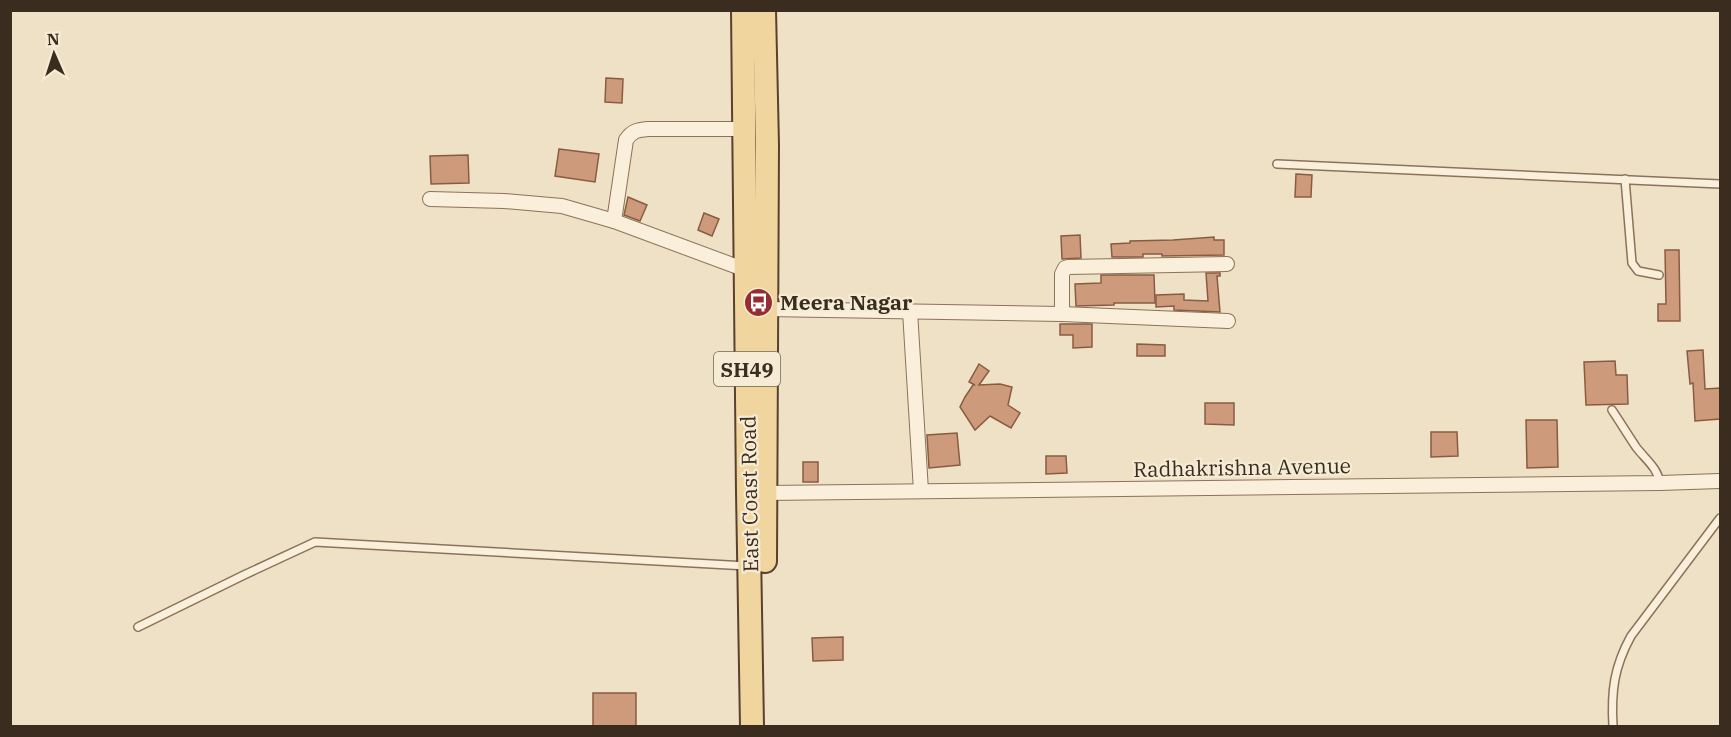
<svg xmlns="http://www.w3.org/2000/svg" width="1731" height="737" font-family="'IBM Plex Serif',serif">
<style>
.building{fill:#cd9b7c;stroke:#895c41;stroke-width:1.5}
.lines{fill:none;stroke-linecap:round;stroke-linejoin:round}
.service-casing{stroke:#8a735c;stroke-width:10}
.minor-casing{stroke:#8a735c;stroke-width:16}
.primary-casing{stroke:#584130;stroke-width:26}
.service{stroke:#f9efda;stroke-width:7}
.minor{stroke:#f9efda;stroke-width:14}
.primary{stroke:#f1d59f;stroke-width:22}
.labels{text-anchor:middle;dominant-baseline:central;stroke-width:4.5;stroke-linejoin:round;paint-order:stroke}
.shield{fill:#f6ecd6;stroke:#726656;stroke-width:1.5}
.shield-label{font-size:20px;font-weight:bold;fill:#3a2c1f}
.poi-label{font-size:21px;font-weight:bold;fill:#3a2c1f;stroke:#f6ecd6;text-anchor:start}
.street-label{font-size:21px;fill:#3a2c1f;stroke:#f6ecd6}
</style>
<rect width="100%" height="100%" fill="#efe1c6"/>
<!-- building -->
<g class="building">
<polygon points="606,78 623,79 622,103 605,102"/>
<polygon points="559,149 599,154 595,182 555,176"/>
<polygon points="468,155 469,183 431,184 430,156"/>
<polygon points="1296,174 1312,175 1311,197 1295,197"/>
<polygon points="628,197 647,205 640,221 624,215"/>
<polygon points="704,213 719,219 712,236 698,230"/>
<polygon points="1080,235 1081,258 1062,259 1061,236"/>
<polygon points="1214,237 1214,240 1224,240 1224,255 1162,256 1162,254 1143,254 1143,257 1112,257 1111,244 1130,243 1130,241 1173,240"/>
<polygon points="1665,250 1679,250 1680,321 1658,321 1658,304 1666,304"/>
<polygon points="1206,273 1220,273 1220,276 1217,276 1220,312 1174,310 1174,306 1156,307 1156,295 1184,294 1184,300 1208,301"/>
<polygon points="1101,275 1154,275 1155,303 1114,303 1114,305 1076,306 1075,284 1101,283"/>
<polygon points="1060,324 1092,324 1092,347 1073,348 1073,335 1060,335"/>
<polygon points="1137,344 1165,345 1165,356 1137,356"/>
<polygon points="1703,350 1705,389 1720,388 1720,419 1695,421 1693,383 1690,384 1687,351"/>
<polygon points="1615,361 1616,375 1627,375 1628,404 1586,405 1584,362"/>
<polygon points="979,364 989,371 979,385 1000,384 1012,387 1008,405 1020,413 1011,428 990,416 975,430 960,407 965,397 973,385 975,385 969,382"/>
<polygon points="1205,403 1234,403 1234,425 1205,424"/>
<polygon points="1526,420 1557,420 1558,467 1527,468"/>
<polygon points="1431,432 1457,432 1458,456 1431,457"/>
<polygon points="957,433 960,465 929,468 927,435"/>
<polygon points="1046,456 1066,456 1067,473 1046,474"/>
<rect x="803" y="462" width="15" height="20"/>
<polygon points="843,637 843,660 813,661 812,638"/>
<rect x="593" y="693" width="43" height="33"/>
</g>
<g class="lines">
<defs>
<g id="service">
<polyline points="1277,164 1720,184"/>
<polyline points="1625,179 1632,263 1638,271 1659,275"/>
<path d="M 1612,410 C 1620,422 1628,435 1636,447 C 1646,460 1657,467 1660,483"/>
<polyline points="138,627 244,575 315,542 747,566"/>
<path d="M 1613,726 C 1611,691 1614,667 1631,636 L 1720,518"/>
</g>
<g id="minor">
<polyline points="430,199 504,201 562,206 614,221 746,270"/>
<path d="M 614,221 L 626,140 C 632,131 637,130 648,129 L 745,129"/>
<polyline points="766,309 1062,314 1228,321"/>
<polyline points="910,311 921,491"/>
<polyline points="1062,314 1062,274 1065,268 1068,267 1227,264"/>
<polyline points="765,493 1660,483 1720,481"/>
</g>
<g id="primary">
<polyline points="743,10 748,492 752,726"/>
<polyline points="764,10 767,145 765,561"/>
</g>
</defs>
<!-- service casing -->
<use href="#service" class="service-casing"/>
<!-- minor casing -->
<use href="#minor" class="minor-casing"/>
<!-- primary casing -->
<use href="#primary" class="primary-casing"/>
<!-- service -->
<use href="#service" class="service"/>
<!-- minor -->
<use href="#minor" class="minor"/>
<!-- primary -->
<use href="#primary" class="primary"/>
</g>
<!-- icons -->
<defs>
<symbol id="bus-disc" viewBox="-11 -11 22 22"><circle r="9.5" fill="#992c2f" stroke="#f6ecd6"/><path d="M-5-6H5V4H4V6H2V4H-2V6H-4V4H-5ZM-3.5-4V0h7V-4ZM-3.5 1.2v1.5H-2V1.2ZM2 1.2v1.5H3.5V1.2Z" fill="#fff"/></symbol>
</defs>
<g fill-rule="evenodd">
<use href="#bus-disc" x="742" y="286" width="33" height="33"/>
</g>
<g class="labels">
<!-- shield labels -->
<rect class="shield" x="714" y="352" width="66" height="34" rx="4.5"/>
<g class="shield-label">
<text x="747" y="369">SH49</text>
</g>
<!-- poi labels -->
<g class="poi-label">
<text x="780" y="302">Meera Nagar</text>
</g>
<!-- street labels -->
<g class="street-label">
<text transform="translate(1242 467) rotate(-1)">Radhakrishna Avenue</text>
<text transform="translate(749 494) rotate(-91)">East Coast Road</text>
</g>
</g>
<!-- border -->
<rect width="1731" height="737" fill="none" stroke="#3a2c1f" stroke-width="24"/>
<!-- north arrow -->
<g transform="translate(54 54) rotate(357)" stroke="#f6ecd6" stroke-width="4.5" paint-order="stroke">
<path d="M0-4.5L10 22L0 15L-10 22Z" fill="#3a2c1f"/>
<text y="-9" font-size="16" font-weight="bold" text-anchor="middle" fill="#3a2c1f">N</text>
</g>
</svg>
